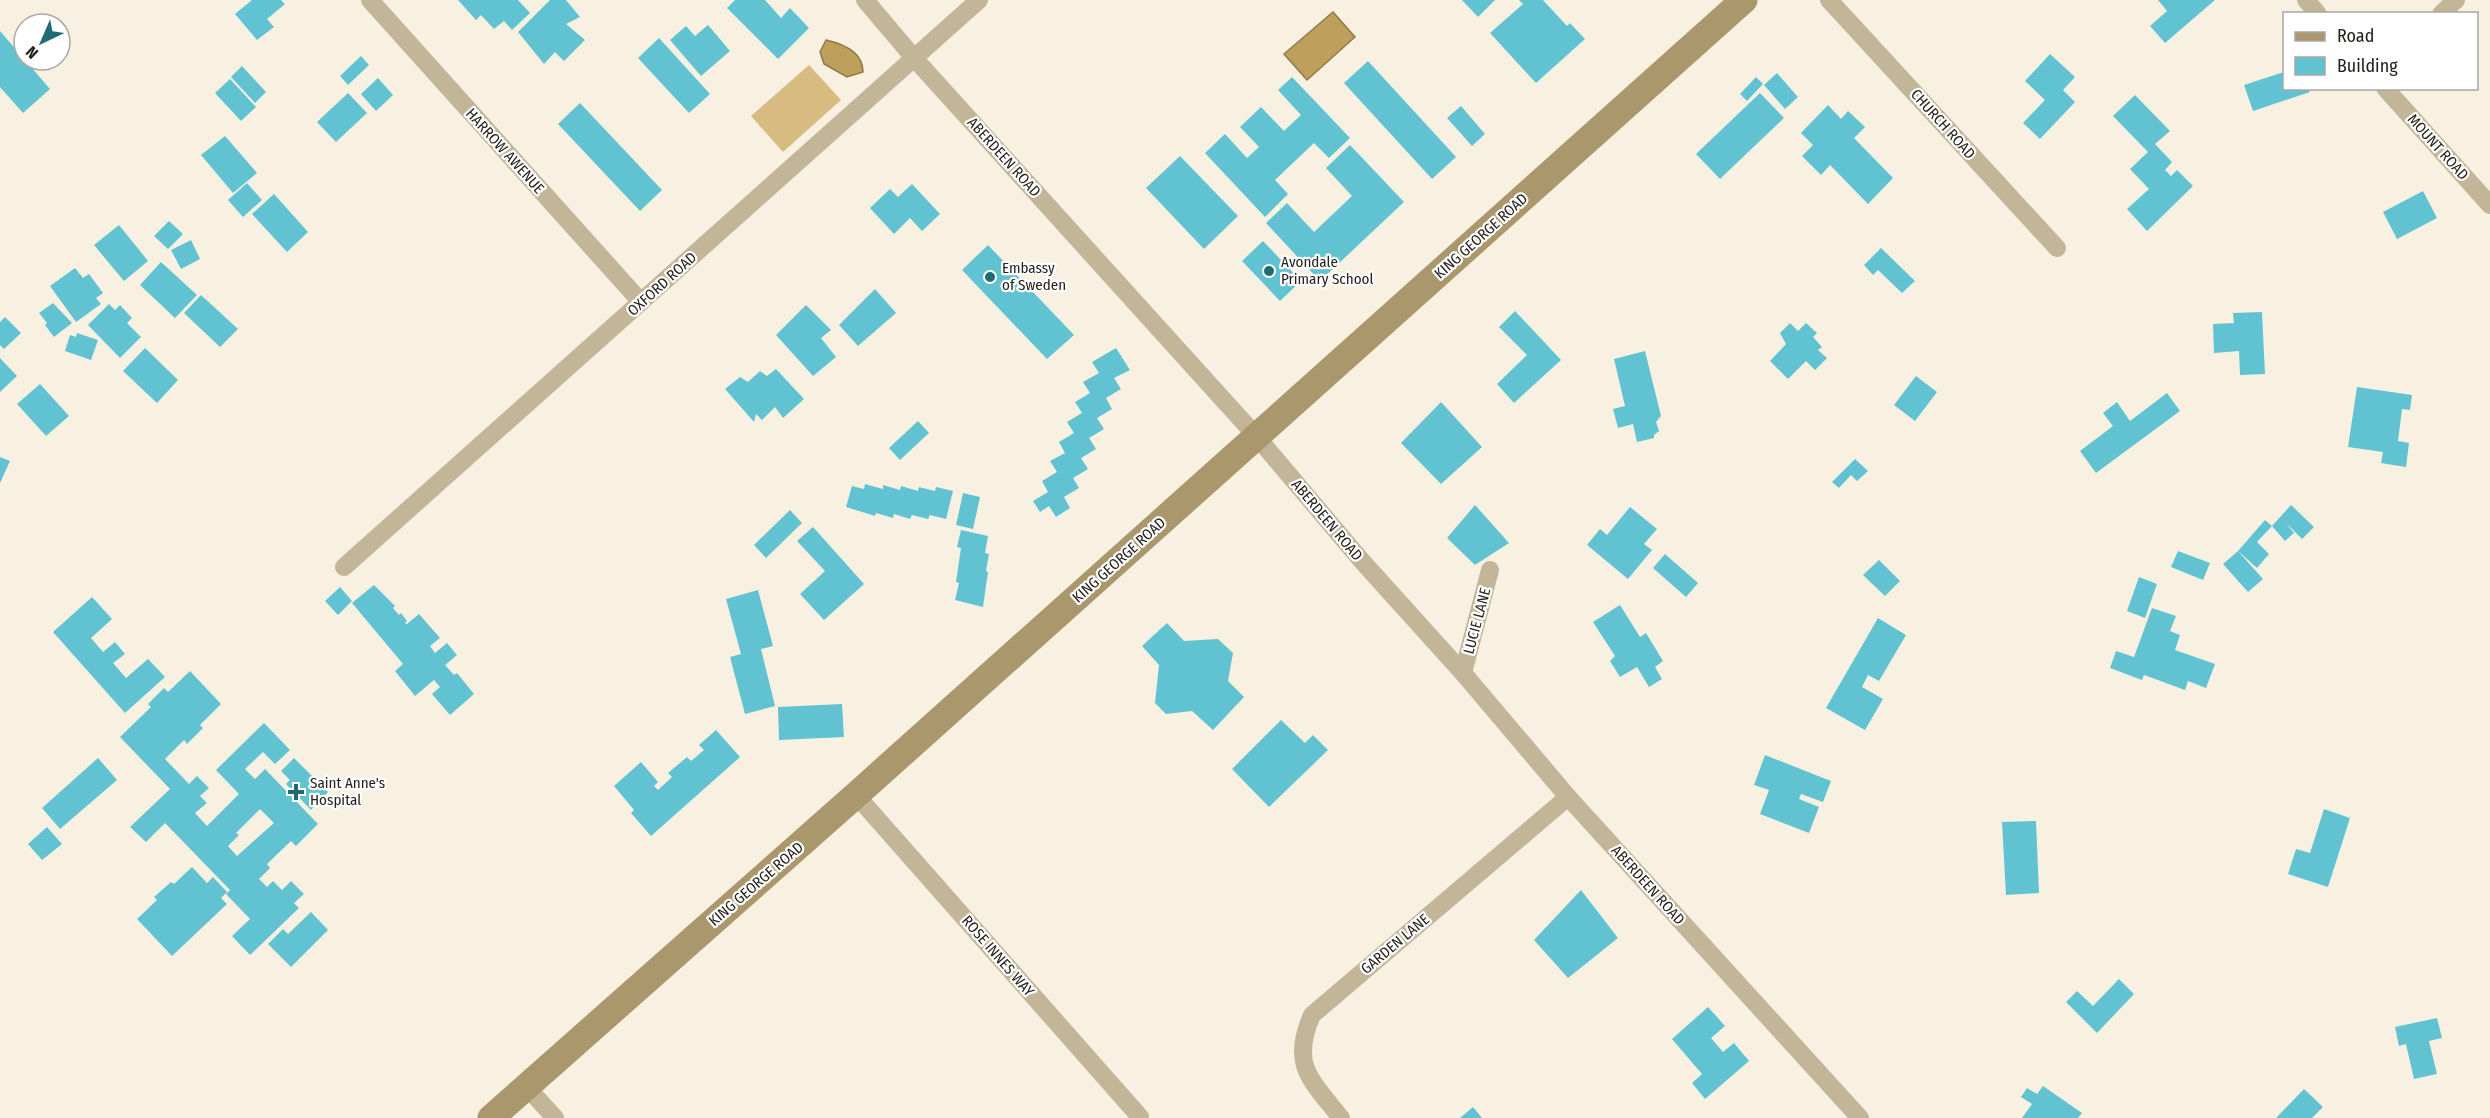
<svg xmlns="http://www.w3.org/2000/svg" width="2490" height="1118" font-family="'Fira Sans Condensed',sans-serif">
<style>
.green{fill:#d7bb80}
.water{fill:#bea05c;stroke:#907a49;stroke-width:1.5}
.building{fill:#61c3d1;fill-rule:evenodd}
.lines{fill:none;stroke-linecap:round;stroke-linejoin:round}
.minor{stroke:#c2b598;stroke-width:18}
.secondary{stroke:#aa976b;stroke-width:27}
.poi-dot{fill:#1f6a73;stroke:#fff;stroke-width:2}
.labels{text-anchor:middle;dominant-baseline:central;stroke-width:4.5;stroke-linejoin:round;paint-order:stroke}
.street-label{font-size:15px;fill:#25221c;stroke:#fff}
.poi-label{font-size:15px;fill:#25221c;stroke:#fff;text-anchor:start}
</style>
<rect width="100%" height="100%" fill="#f8f1e2"/>
<!-- green -->
<polygon class="green" points="809,65 841,100 783,152 751,116"/>
<!-- water -->
<g class="water">
<polygon points="1333,12 1355,37 1307,80 1284,54"/>
<path d="M 826,40 C 844,44 863,52 863,72 L 847,77 L 824,64 L 820,52 Z"/>
</g>
<!-- building -->
<g class="building">
<polygon points="252,0 281,0 285,4 267,19 274,27 257,40 235,14"/>
<polygon points="458,0 518,0 530,13 512,30 504,21 494,29 481,15 476,20"/>
<polygon points="550,0 566,0 580,17 566,24 585,40 564,61 555,52 544,64 518,32"/>
<polygon points="735,0 765,0 781,18 790,8 809,28 778,59 727,8"/>
<polygon points="1462,0 1495,0 1478,17"/>
<polygon points="1519,0 1543,0 1567,26 1570,23 1585,39 1536,83 1490,33 1523,4"/>
<polygon points="2158,0 2215,0 2165,43 2150,26 2167,11"/>
<polygon points="708,25 730,51 701,76 670,40 686,26 695,36"/>
<polygon points="0,31 50,89 23,113 0,87"/>
<polygon points="659,38 710,94 689,113 638,58"/>
<polygon points="2050,54 2075,77 2063,90 2075,102 2040,139 2023,123 2045,100 2025,81"/>
<polygon points="361,56 369,65 348,85 340,76"/>
<polygon points="1368,61 1456,157 1432,179 1344,83"/>
<polygon points="242,66 266,92 255,103 231,77"/>
<polygon points="2284,72 2284,88 2308,88 2310,92 2253,111 2244,85"/>
<polygon points="1777,73 1798,97 1785,109 1764,85"/>
<polygon points="1292,77 1350,138 1329,158 1314,143 1275,180 1288,194 1265,217 1205,153 1225,134 1247,158 1259,147 1240,127 1261,107 1284,131 1301,115 1278,90"/>
<polygon points="1756,77 1763,84 1747,101 1740,94"/>
<polygon points="378,78 393,95 376,111 361,94"/>
<polygon points="230,79 256,107 241,121 215,93"/>
<polygon points="348,93 367,113 336,142 317,122"/>
<polygon points="1760,93 1784,118 1720,179 1696,154"/>
<polygon points="2135,95 2170,131 2155,144 2172,162 2165,170 2171,176 2177,170 2193,186 2147,231 2127,209 2149,189 2130,169 2148,152 2113,116"/>
<polygon points="580,103 662,190 640,211 558,124"/>
<polygon points="1828,105 1841,119 1848,111 1865,127 1854,138 1893,178 1868,204 1830,165 1821,175 1802,156 1813,145 1801,133"/>
<polygon points="1461,106 1485,134 1472,146 1447,118"/>
<polygon points="225,136 257,173 233,193 201,155"/>
<polygon points="1350,145 1404,202 1320,281 1266,223 1287,203 1314,232 1352,196 1326,168"/>
<polygon points="1180,156 1238,216 1204,249 1146,188"/>
<polygon points="247,183 262,200 243,217 228,200"/>
<polygon points="912,184 940,214 922,231 910,218 894,234 870,208 890,189 898,197"/>
<polygon points="2423,191 2437,218 2397,239 2383,212"/>
<polygon points="274,194 308,232 287,252 252,214"/>
<polygon points="169,221 183,234 168,249 154,236"/>
<polygon points="119,225 148,261 124,281 94,245"/>
<polygon points="191,240 200,259 181,269 171,250"/>
<polygon points="1263,241 1301,281 1280,301 1242,261"/>
<polygon points="988,245 1074,335 1047,359 962,270"/>
<polygon points="1881,248 1915,281 1902,293 1878,270 1873,275 1864,265"/>
<polygon points="161,262 197,295 175,318 140,285"/>
<polygon points="75,268 83,278 89,274 103,293 96,298 101,304 76,322 50,286"/>
<polygon points="875,289 896,313 858,346 839,325"/>
<polygon points="201,295 238,329 220,347 184,313"/>
<polygon points="53,303 72,323 54,337 45,325 47,323 39,313"/>
<polygon points="109,304 115,310 120,305 132,318 127,323 141,337 120,358 88,325"/>
<polygon points="806,305 831,330 821,338 836,357 813,376 776,335"/>
<polygon points="1515,311 1561,360 1514,403 1497,384 1527,355 1499,327"/>
<polygon points="2262,312 2265,374 2240,375 2239,351 2214,353 2213,324 2234,323 2233,313"/>
<polygon points="5,317 21,333 4,349 0,345 0,322"/>
<polygon points="1790,323 1798,331 1806,323 1817,333 1813,337 1822,347 1818,350 1827,358 1815,370 1806,361 1788,379 1770,361 1786,344 1780,333"/>
<polygon points="77,333 98,340 91,360 65,351 70,335 76,337"/>
<polygon points="145,348 178,380 157,403 123,371"/>
<polygon points="1116,348 1130,370 1114,378 1121,389 1106,398 1112,409 1097,418 1104,429 1089,438 1096,449 1081,458 1088,469 1073,478 1079,488 1064,497 1070,508 1056,517 1049,506 1040,512 1033,501 1048,492 1042,481 1057,472 1050,461 1065,453 1059,442 1074,433 1067,422 1082,413 1075,402 1090,393 1083,382 1099,373 1092,362"/>
<polygon points="1645,351 1661,416 1656,422 1659,431 1654,435 1654,438 1637,442 1633,424 1618,428 1613,409 1625,406 1614,359"/>
<polygon points="0,358 17,376 0,392"/>
<polygon points="776,369 804,399 783,418 775,407 762,420 756,414 754,422 725,389 740,377 748,382 760,371 767,376"/>
<polygon points="1916,376 1937,392 1915,421 1894,405"/>
<polygon points="40,384 69,416 46,436 17,404"/>
<polygon points="2357,387 2412,395 2410,410 2402,409 2398,441 2409,443 2406,467 2381,463 2383,452 2348,447"/>
<polygon points="2167,393 2180,411 2096,473 2080,451 2113,426 2103,413 2117,402 2130,421"/>
<polygon points="1441,402 1482,447 1441,484 1401,443"/>
<polygon points="918,421 929,433 900,460 889,448"/>
<polygon points="0,457 10,461 0,483"/>
<polygon points="1855,459 1868,471 1857,481 1851,475 1839,488 1832,482"/>
<polygon points="865,484 883,489 883,485 900,490 901,486 918,491 919,487 935,491 936,487 953,491 946,519 930,515 928,519 912,515 910,519 894,514 893,518 876,513 875,516 846,507 852,486 864,489"/>
<polygon points="963,493 980,497 973,529 956,525"/>
<polygon points="1475,505 1509,543 1475,565 1447,538"/>
<polygon points="2291,505 2314,527 2302,539 2286,523 2294,533 2285,541 2272,526"/>
<polygon points="1630,507 1657,529 1644,544 1652,550 1628,579 1587,545 1600,529 1607,535"/>
<polygon points="790,510 802,523 766,558 754,545"/>
<polygon points="2265,520 2272,526 2257,542 2269,554 2257,568 2238,551"/>
<polygon points="813,527 864,584 824,620 800,594 825,571 797,541"/>
<polygon points="961,530 988,536 985,553 989,554 986,571 988,572 983,607 955,600 959,583 956,582 961,548 957,547"/>
<polygon points="2178,551 2210,563 2203,580 2171,567"/>
<polygon points="2238,551 2263,579 2248,592 2223,564"/>
<polygon points="1665,554 1698,583 1686,597 1653,568"/>
<polygon points="1879,560 1900,581 1885,596 1863,575"/>
<polygon points="2139,577 2157,584 2145,618 2127,611"/>
<polygon points="374,585 395,606 393,608 399,615 401,613 407,621 405,623 407,624 419,614 440,638 430,646 435,653 447,643 457,655 445,665 454,675 457,673 474,694 450,715 432,694 440,687 434,680 415,696 395,671 403,664 352,603"/>
<polygon points="340,587 352,601 338,615 325,601"/>
<polygon points="758,590 773,646 761,649 775,706 745,714 730,657 741,654 726,599"/>
<polygon points="92,597 112,619 91,638 103,652 115,642 125,654 113,663 126,678 148,659 165,677 125,713 53,632"/>
<polygon points="1620,605 1640,637 1646,633 1663,661 1655,667 1662,679 1649,687 1637,667 1620,677 1610,661 1615,656 1593,622"/>
<polygon points="2152,608 2176,616 2170,631 2180,635 2175,650 2215,664 2206,688 2188,681 2185,690 2144,675 2142,680 2110,668 2116,651 2134,657"/>
<polygon points="1878,618 1906,635 1879,681 1868,675 1862,687 1883,699 1865,730 1826,708"/>
<polygon points="1167,623 1184,641 1218,639 1233,653 1228,681 1244,697 1213,730 1192,711 1166,714 1155,703 1159,665 1142,646"/>
<path d="M 190,671 L 221,704 L 200,725 L 203,728 L 187,744 L 184,740 L 165,759 L 189,784 L 197,776 L 209,788 L 200,796 L 207,803 L 195,813 L 207,826 L 239,794 L 216,770 L 264,723 L 290,750 L 275,764 L 263,752 L 245,769 L 255,779 L 265,769 L 318,824 L 296,846 L 291,841 L 267,864 L 270,868 L 259,879 L 267,887 L 273,881 L 282,890 L 291,881 L 304,894 L 294,903 L 299,908 L 250,955 L 232,936 L 250,919 L 226,894 L 230,890 L 165,823 L 146,842 L 130,827 L 170,789 L 120,737 L 151,707 L 148,704 L 164,688 L 168,692 ZM 260,809 L 274,823 L 237,856 L 228,846 L 239,835 L 236,833 Z"/>
<polygon points="842,704 844,737 779,740 778,707"/>
<polygon points="1281,720 1305,743 1313,735 1328,750 1269,807 1232,769"/>
<polygon points="716,730 740,757 651,836 631,813 634,810 614,786 641,762 658,782 654,786 658,790 672,777 668,773 687,757 691,761 704,750 699,745"/>
<polygon points="1765,755 1831,781 1823,802 1801,794 1799,799 1819,807 1809,833 1760,814 1769,790 1754,785"/>
<polygon points="98,758 117,780 60,829 42,808"/>
<polygon points="294,758 328,792 311,810 286,784 290,780 281,771"/>
<polygon points="2324,809 2350,818 2328,887 2288,874 2296,849 2310,853"/>
<polygon points="2036,821 2039,893 2006,895 2002,822"/>
<polygon points="47,827 62,844 42,860 28,844"/>
<polygon points="192,867 207,883 213,877 227,892 221,898 227,904 172,956 137,919 157,900 154,897 171,882 174,884"/>
<polygon points="1581,890 1618,938 1568,978 1534,940"/>
<polygon points="311,912 328,930 291,967 268,944 283,929 288,934"/>
<polygon points="2119,979 2134,994 2097,1033 2066,1002 2077,991 2093,1006"/>
<polygon points="1708,1007 1725,1026 1711,1038 1723,1052 1734,1043 1749,1061 1705,1099 1692,1083 1702,1074 1672,1039"/>
<polygon points="2437,1018 2442,1038 2429,1041 2437,1074 2414,1079 2406,1044 2399,1046 2395,1027"/>
<polygon points="2043,1086 2082,1113 2078,1118 2022,1118 2032,1104 2021,1097 2027,1088 2037,1094"/>
<polygon points="2304,1089 2323,1107 2312,1118 2276,1118"/>
<polygon points="1473,1107 1482,1118 1460,1118"/>
</g>
<g class="lines">
<!-- minor -->
<g class="minor">
<polyline points="370,0 641,302"/>
<polyline points="865,0 914,58 1257,437 1361,560 1463,673 1568,797 1860,1118"/>
<polyline points="1829,0 2057,248"/>
<polyline points="2306,0 2318,14"/>
<polyline points="2441,14 2456,0"/>
<polyline points="2385,88 2490,205"/>
<polyline points="344,567 979,0"/>
<polyline points="1463,673 1490,570"/>
<polyline points="856,795 1140,1117"/>
<polyline points="526,1086 555,1118"/>
<path d="M 1341,1118 C 1311,1080 1290,1065 1312,1015 L 1568,797"/>
</g>
<!-- secondary -->
<polyline class="secondary" points="491,1118 856,795 1744,0"/>
</g>
<!-- markers -->
<g class="poi-dot">
<circle cx="1269" cy="271" r="6"/>
<circle cx="990" cy="277" r="6"/>
<path d="M293 783h6v6h6v6h-6v6h-6v-6h-6v-6h6z"/>
</g>
<g class="labels">
<!-- street labels -->
<g class="street-label">
<text transform="translate(1943 124) rotate(48)">CHURCH ROAD</text>
<text transform="translate(2438 147) rotate(48)">MOUNT ROAD</text>
<text transform="translate(505 151) rotate(48)">HARROW AWENUE</text>
<text transform="translate(1004 157) rotate(48)">ABERDEEN ROAD</text>
<text transform="translate(1481 236) rotate(-42)">KING GEORGE ROAD</text>
<text transform="translate(662 284) rotate(-42)">OXFORD ROAD</text>
<text transform="translate(1327 520) rotate(50)">ABERDEEN ROAD</text>
<text transform="translate(1119 560) rotate(-42)">KING GEORGE ROAD</text>
<text transform="translate(1477 621) rotate(-75)">LUCIE LANE</text>
<text transform="translate(756 884) rotate(-41)">KING GEORGE ROAD</text>
<text transform="translate(1648 885) rotate(48)">ABERDEEN ROAD</text>
<text transform="translate(1395 944) rotate(-40)">GARDEN LANE</text>
<text transform="translate(998 956) rotate(49)">ROSE INNES WAY</text>
</g>
<!-- poi labels -->
<g class="poi-label">
<text x="1281" y="262">Avondale<tspan x="1281" dy="17">Primary School</tspan></text>
<text x="1002" y="268">Embassy<tspan x="1002" dy="17">of Sweden</tspan></text>
<text x="310" y="783">Saint Anne's<tspan x="310" dy="17">Hospital</tspan></text>
</g>
</g>
<!-- legend -->
<rect x="2283" y="12" width="195" height="78" fill="#ffffff" stroke="#a8a7a4" stroke-width="1.5"/>
<rect x="2295" y="32" width="30" height="9" fill="#aa976b" stroke="#a8a7a4" stroke-width="1.5"/>
<text x="2337" y="42" font-size="18" fill="#25221c">Road</text>
<rect x="2295" y="57" width="30" height="18" fill="#61c3d1" stroke="#a8a7a4" stroke-width="1.5"/>
<text x="2337" y="72" font-size="18" fill="#25221c">Building</text>
<!-- north arrow -->
<g transform="translate(42 42) rotate(224)"><circle r="28" fill="#ffffff" stroke="#a8a7a4" stroke-width="1.5"/>
<path d="M0-4.5L10 22L0 15L-10 22Z" fill="#1f6a73"/>
<text y="-9" font-size="16" font-weight="bold" text-anchor="middle" fill="#25221c">N</text>
</g>
</svg>
